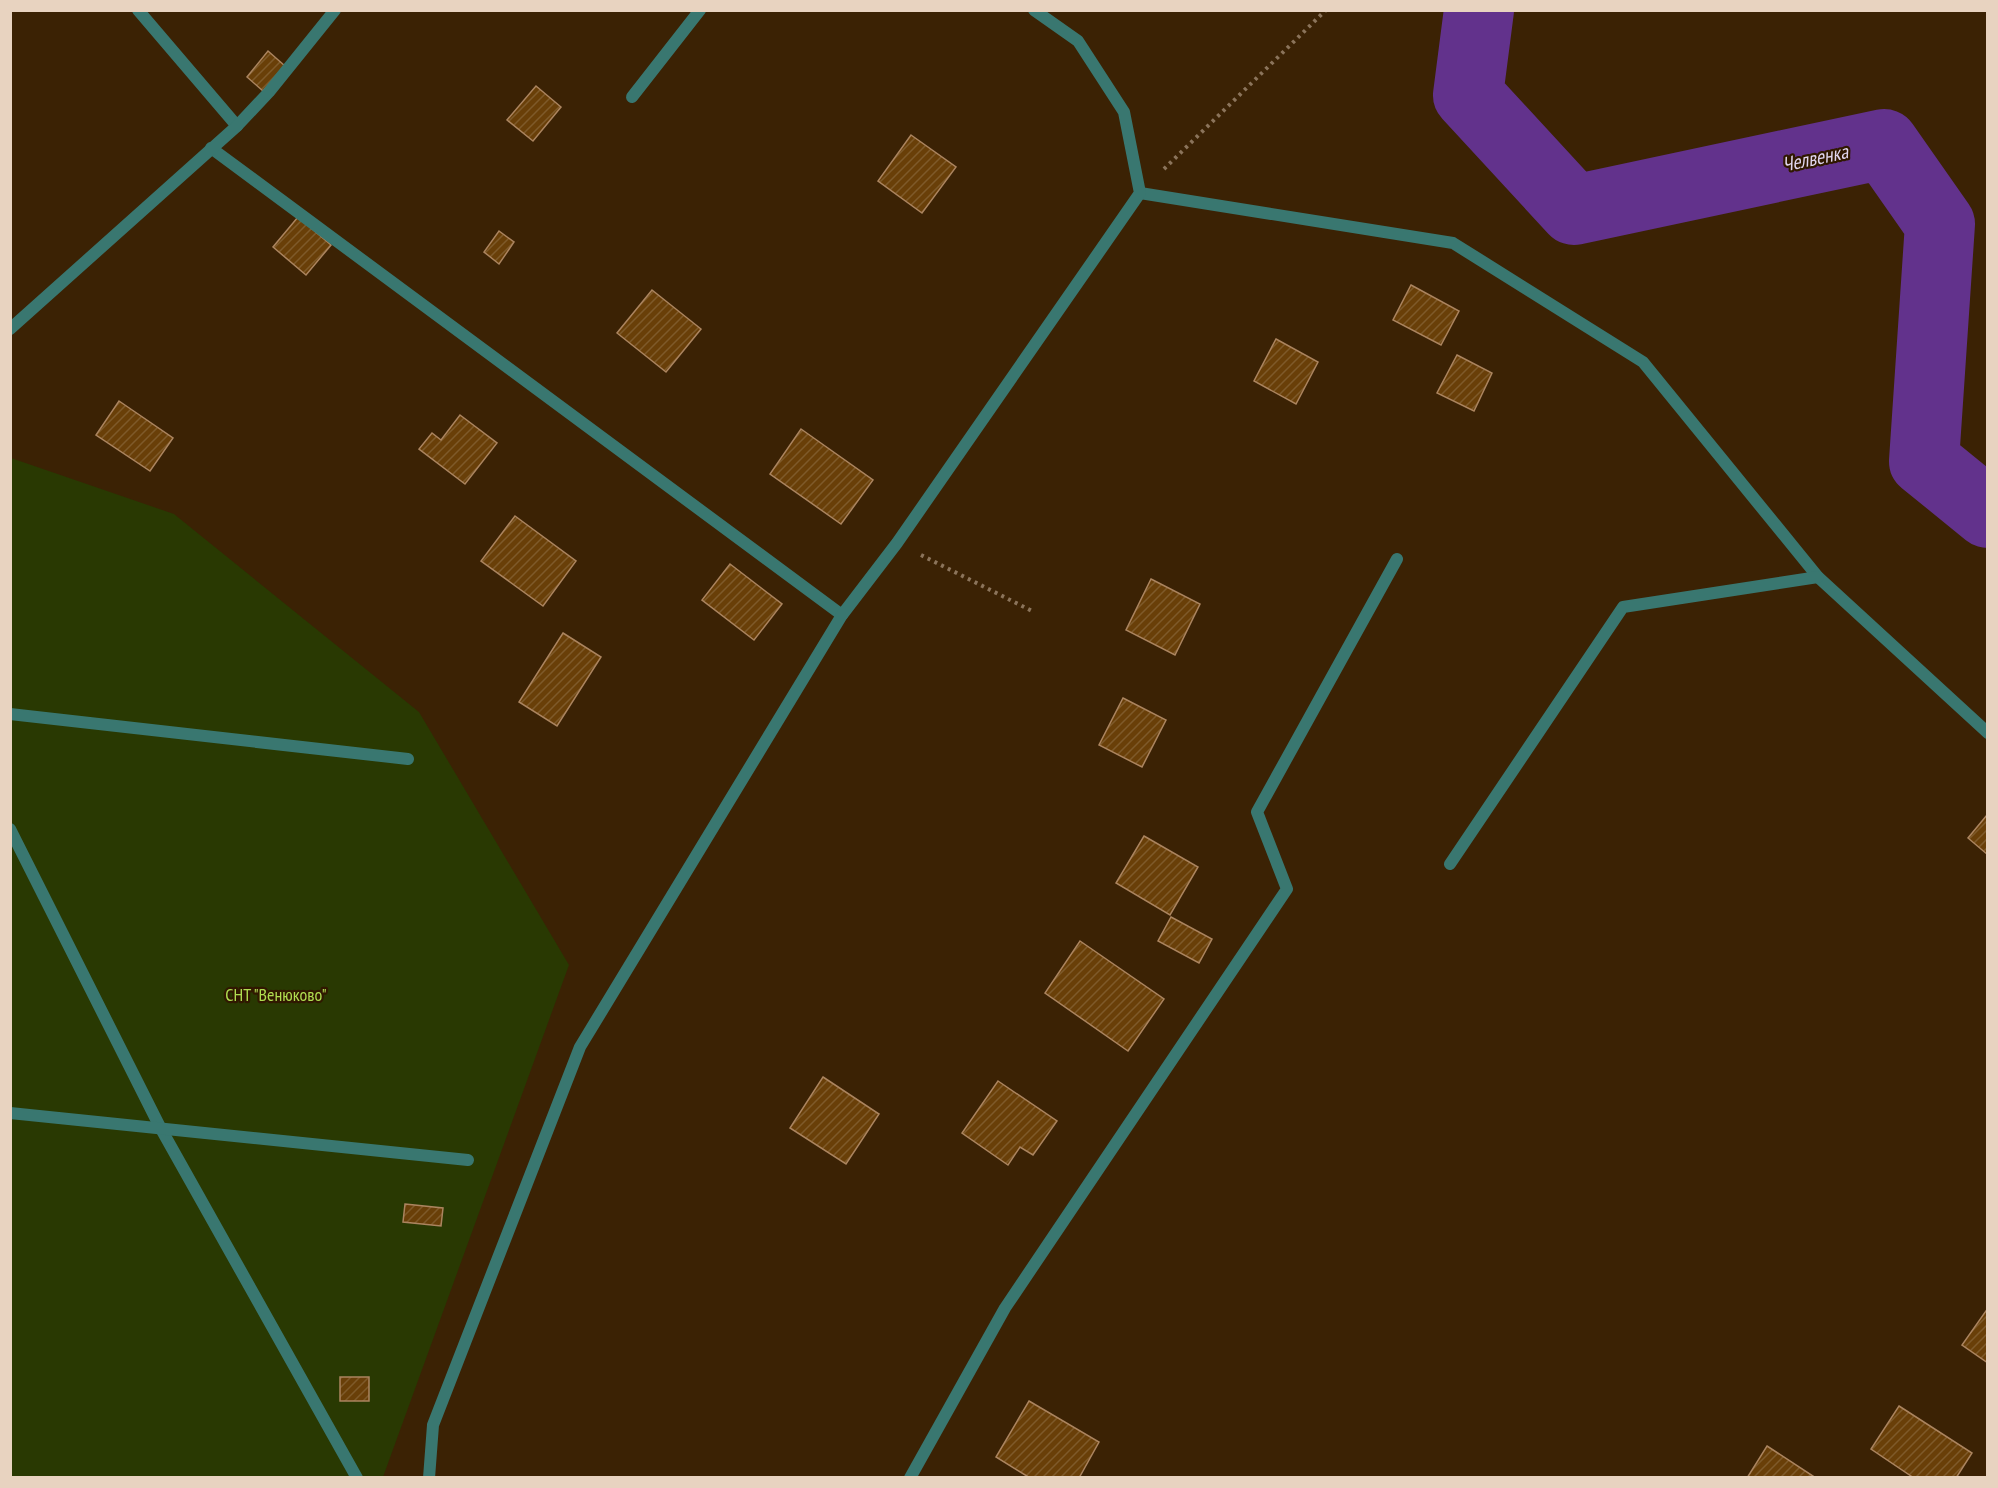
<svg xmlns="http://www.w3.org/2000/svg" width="1998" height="1488" font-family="'PT Sans Narrow',sans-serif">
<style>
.green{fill:#293902}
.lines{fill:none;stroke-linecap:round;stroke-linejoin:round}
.river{stroke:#62328c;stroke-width:70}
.building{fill:url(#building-hatch);stroke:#ab845f;stroke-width:1.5}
.path{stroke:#8b745b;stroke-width:4;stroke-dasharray:3 4.5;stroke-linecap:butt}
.service{stroke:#397770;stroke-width:12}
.minor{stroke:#397770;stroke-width:12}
.labels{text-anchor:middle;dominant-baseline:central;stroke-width:4.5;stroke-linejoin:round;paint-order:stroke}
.park-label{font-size:18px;fill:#afdd50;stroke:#301800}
.water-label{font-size:20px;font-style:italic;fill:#e1d6ef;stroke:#301800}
</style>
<defs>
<pattern id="building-hatch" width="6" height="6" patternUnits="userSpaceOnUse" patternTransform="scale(1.5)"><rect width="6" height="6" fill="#693f08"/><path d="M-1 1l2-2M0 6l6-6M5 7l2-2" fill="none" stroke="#7e5a2a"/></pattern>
</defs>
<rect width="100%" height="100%" fill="#3b2204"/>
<!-- green -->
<polygon class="green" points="11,458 174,514 419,712 569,965 383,1477 11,1478"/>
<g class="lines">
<!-- river -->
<polyline class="river" points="1479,10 1468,95 1574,210 1884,144 1940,224 1924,461 1988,513"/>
</g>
<!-- building -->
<g class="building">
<polygon points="268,51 285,66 263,91 247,77"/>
<polygon points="536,86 561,107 533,141 507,120"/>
<polygon points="911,135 956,167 922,213 878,181"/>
<polygon points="298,217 331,245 306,275 273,247"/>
<polygon points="499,231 514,242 499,264 484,252"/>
<polygon points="1411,285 1459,311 1441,345 1393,320"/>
<polygon points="652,290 701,329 666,372 617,333"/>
<polygon points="1276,339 1318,362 1296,404 1254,381"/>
<polygon points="1457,355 1492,373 1474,411 1437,393"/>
<polygon points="119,401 173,438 150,471 96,435"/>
<polygon points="460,415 497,443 465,484 419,449 432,433 441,440"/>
<polygon points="801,429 873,480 841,524 770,474"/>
<polygon points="515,516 576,561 543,606 481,561"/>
<polygon points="730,564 782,604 754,640 702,600"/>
<polygon points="1151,579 1200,604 1175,655 1126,630"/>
<polygon points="563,633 601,657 557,726 519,702"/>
<polygon points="1123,698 1166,720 1142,767 1099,745"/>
<polygon points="1987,815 1988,815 1988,855 1968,838"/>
<polygon points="1144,836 1198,867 1170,915 1116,883"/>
<polygon points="1171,917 1212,939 1199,963 1158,941"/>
<polygon points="1080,941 1164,999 1128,1051 1045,993"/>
<polygon points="823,1077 879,1114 846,1164 790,1128"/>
<polygon points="998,1081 1057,1121 1033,1155 1020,1147 1008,1165 962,1133"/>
<polygon points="405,1204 443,1208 441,1226 403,1222"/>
<polygon points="1988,1308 1988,1363 1962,1345"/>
<rect x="340" y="1377" width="29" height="24"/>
<polygon points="1029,1401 1099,1442 1079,1478 1030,1478 996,1457"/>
<polygon points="1899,1406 1972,1453 1956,1478 1914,1478 1871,1449"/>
<polygon points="1767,1446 1816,1478 1747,1478"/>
</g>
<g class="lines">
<!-- path -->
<g class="path">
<polyline points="1164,169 1326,10"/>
<polyline points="921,555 1034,612"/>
</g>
<!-- service -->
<g class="service">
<polyline points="138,10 237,126"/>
<polyline points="632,97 700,10"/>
<polyline points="211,148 842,615"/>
<polyline points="1140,193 1453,243 1643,362 1818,577 1988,733"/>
<polyline points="10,329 237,126 269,92 335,10"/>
<polyline points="10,714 408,759"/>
<polyline points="10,829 160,1127 357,1478"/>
<polyline points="1450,864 1623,607 1818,577"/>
<polyline points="10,1113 468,1160"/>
<polyline points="910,1478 1005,1308 1287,889 1257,812 1397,559"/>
</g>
<!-- minor -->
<polyline class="minor" points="429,1478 433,1425 580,1047 842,615 897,543 1140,193 1124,112 1078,41 1034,10"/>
</g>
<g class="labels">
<!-- park labels -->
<g class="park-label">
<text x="276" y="994">СНТ "Венюково"</text>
</g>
<!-- water labels -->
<g class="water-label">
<text transform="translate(1815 158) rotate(-12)">Челвенка</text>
</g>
</g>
<!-- border -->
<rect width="1998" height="1488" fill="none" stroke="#e8d3c0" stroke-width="24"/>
</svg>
